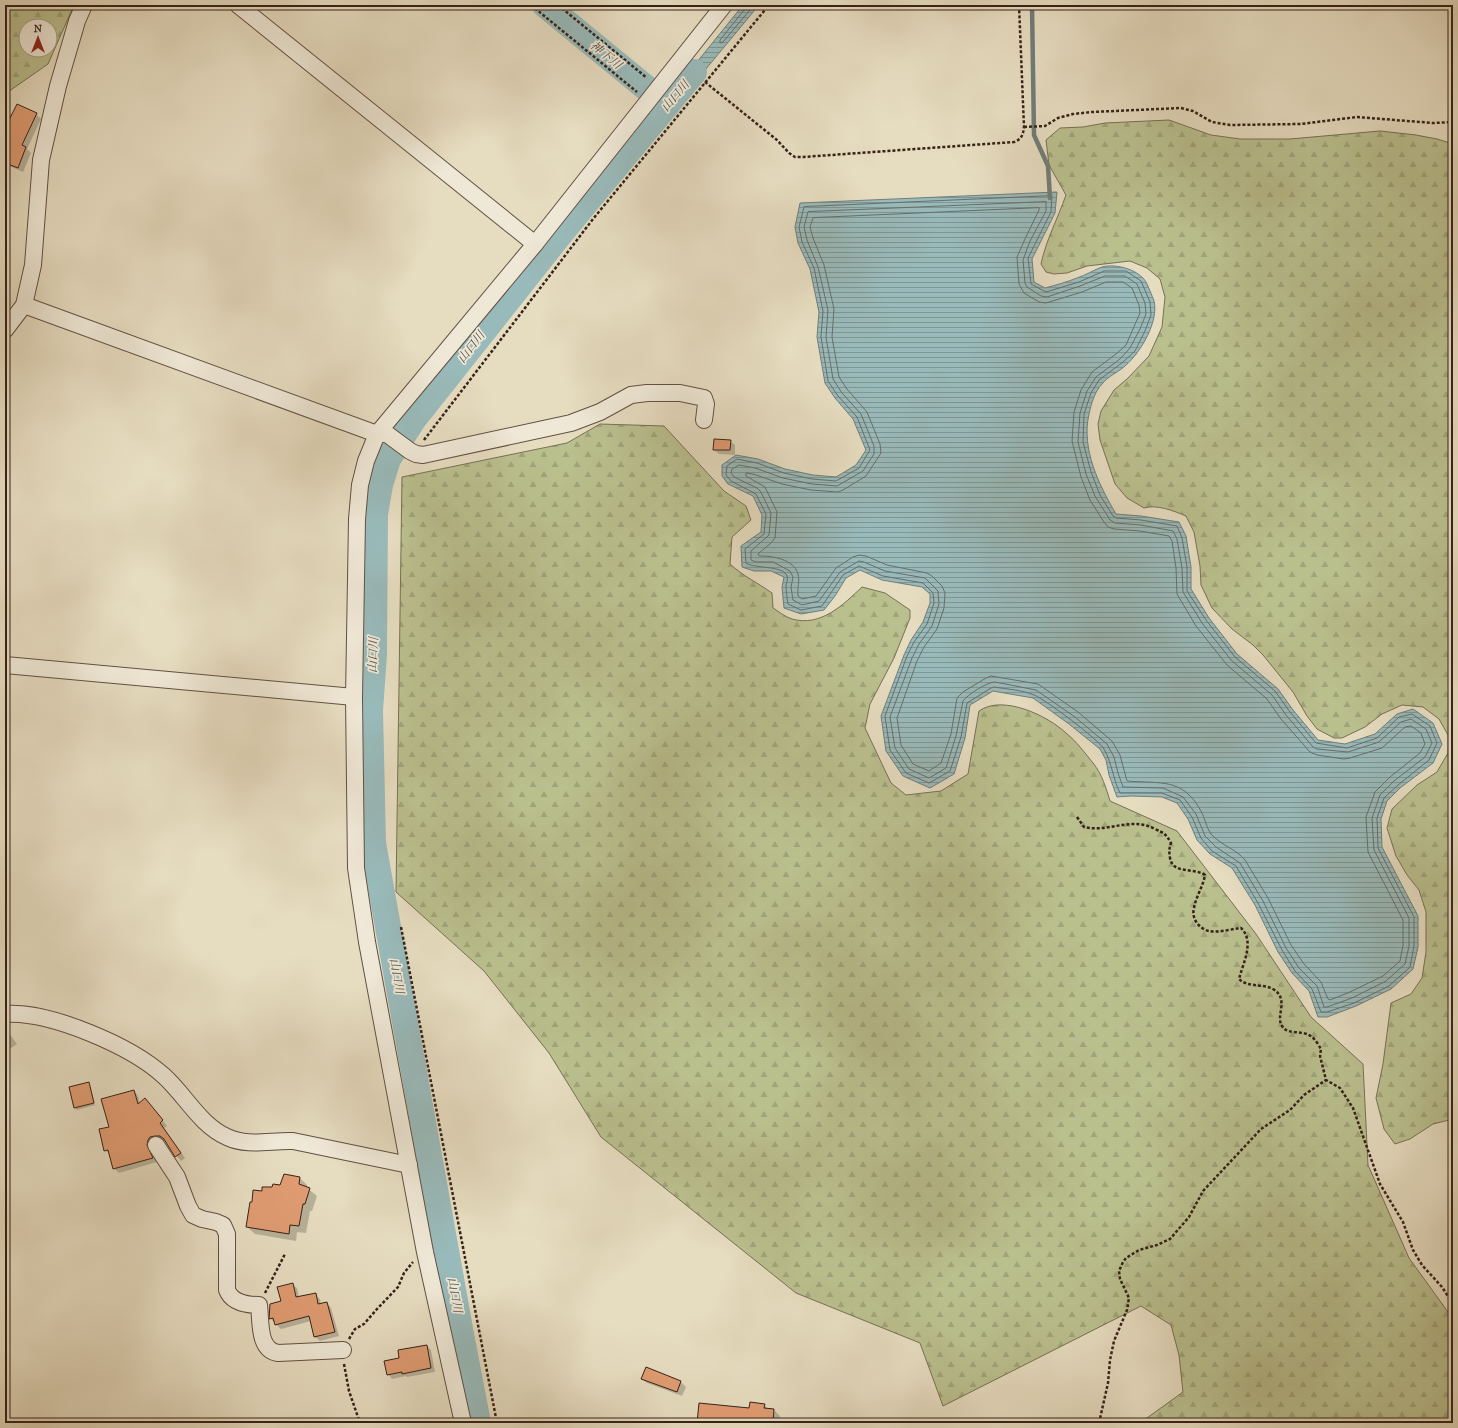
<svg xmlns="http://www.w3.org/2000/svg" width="1458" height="1428" font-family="'IM FELL French Canon','Noto Serif JP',serif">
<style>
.forest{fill:url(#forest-firs);stroke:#787054;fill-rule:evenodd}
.water{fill:url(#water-rules);stroke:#717d7a}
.shadow{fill:#0003}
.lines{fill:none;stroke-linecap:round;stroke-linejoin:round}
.shore{stroke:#686e6a;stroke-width:1}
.stream{stroke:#717d7a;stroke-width:4.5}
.river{stroke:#99baba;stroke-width:26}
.building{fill:#e09c72;stroke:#362219}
.minor-casing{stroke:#625043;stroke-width:18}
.path{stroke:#362219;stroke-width:2.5;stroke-dasharray:3 2;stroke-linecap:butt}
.minor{stroke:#efe8d6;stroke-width:16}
.labels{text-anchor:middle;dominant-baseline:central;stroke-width:3.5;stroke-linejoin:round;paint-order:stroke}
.water-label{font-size:12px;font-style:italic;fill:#545049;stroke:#efe8d6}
</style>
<defs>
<pattern id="forest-firs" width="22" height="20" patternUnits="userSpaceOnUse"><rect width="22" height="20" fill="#babf8e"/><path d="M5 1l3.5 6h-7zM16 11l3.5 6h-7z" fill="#a0a47a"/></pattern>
<pattern id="water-rules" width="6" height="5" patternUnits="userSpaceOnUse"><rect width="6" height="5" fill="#99baba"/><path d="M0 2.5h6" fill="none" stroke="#7e9796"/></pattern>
</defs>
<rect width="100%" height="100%" fill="#e6dcc0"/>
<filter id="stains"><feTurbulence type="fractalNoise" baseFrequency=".005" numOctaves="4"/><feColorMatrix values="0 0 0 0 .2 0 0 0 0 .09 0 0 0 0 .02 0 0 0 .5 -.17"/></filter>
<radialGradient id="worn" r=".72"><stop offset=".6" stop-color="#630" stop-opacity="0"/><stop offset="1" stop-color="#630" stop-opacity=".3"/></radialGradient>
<!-- forest -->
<g class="forest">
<path d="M 5,5 L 74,5 L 48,64 L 5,94 ZM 26,26 L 50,26 L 50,50 L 26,50 Z"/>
<path d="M 1169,120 L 1211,135 L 1240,139 L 1290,139 L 1380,131 L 1416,135 L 1437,139 L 1453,144 L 1453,1119 L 1433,1124 L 1410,1139 L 1395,1144 L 1384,1129 L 1376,1098 L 1383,1064 L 1391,1003 L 1411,994 L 1422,978 L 1426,952 L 1426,912 L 1419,890 L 1407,875 L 1396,856 L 1387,828 L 1392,809 L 1417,785 L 1437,772 L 1448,753 L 1448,735 L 1439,719 L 1423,707 L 1402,705 L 1382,714 L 1365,727 L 1342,738 L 1334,738 L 1317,729 L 1307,716 L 1293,692 L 1263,655 L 1253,645 L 1232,629 L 1212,608 L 1201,585 L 1200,566 L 1194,532 L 1186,516 C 1174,511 1157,504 1144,508 L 1127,498 L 1115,484 L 1100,440 L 1098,424 L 1101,411 L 1114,390 L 1128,378 L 1149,356 L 1162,327 L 1165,297 L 1160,279 L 1147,268 L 1130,261 L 1087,266 L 1067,273 L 1054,274 L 1046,272 L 1041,264 C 1046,240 1058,218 1066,195 L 1049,165 L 1046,140 L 1060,128 L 1083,127 L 1105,123 Z"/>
<path d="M 600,424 L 664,426 L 724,491 L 746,506 L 751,520 L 732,537 L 730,564 C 743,576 758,583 772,593 L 773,608 C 778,611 785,617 792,619 C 821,627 843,605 862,587 L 885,593 L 910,610 L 910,618 L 894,658 L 870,704 L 865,728 L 891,783 L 906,795 L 941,791 L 968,774 L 979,711 C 1003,694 1048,716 1066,733 C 1076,741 1085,753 1093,763 C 1102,774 1106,788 1110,801 L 1177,831 L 1256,934 L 1311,1017 L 1363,1064 L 1368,1165 L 1409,1258 L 1448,1312 L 1453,1325 L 1453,1423 L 1140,1423 L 1183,1392 L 1179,1355 L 1171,1325 L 1141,1306 L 943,1406 L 920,1343 L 796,1293 L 601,1137 L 549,1053 L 484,971 L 396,892 L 402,477 L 567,443 Z"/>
</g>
<!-- water -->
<g class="water">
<polygon points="743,5 759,5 676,105 668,98"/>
<path d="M 1057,192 L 1055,213 L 1032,259 L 1034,282 L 1045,288 C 1056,285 1067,282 1077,278 C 1086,275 1094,270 1102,267 C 1116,263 1141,270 1147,284 C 1149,289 1152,295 1154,301 C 1159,321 1141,352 1126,365 C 1119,372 1108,376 1102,384 C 1095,391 1091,404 1089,414 C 1081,449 1099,485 1116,514 L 1141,516 L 1179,522 L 1186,536 L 1191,567 L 1191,589 L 1209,618 L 1237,654 L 1278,689 L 1293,710 L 1318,740 L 1345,744 L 1375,734 L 1397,714 L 1413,709 L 1433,723 L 1442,744 L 1433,763 L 1400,788 L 1387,801 L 1381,819 L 1382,847 L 1418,916 L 1418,947 L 1413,969 L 1391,989 L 1356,1006 L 1327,1017 L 1318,1017 L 1309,991 L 1292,973 L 1278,952 L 1255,905 L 1232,868 L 1210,854 L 1197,840 L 1188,819 L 1177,803 L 1162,797 L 1131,796 L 1117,797 L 1109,775 L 1106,760 L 1100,749 L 1069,724 L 1033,698 L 993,691 L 970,705 L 965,738 L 954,774 L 930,788 L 903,776 L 886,751 L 881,716 L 904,655 L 911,640 L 923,622 L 930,603 L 930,594 L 922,587 L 882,580 L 860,570 L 846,578 L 835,596 L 824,610 L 801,614 L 784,608 L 782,587 L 784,577 L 771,571 L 754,571 L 742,567 L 741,546 L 761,532 L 762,515 L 753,496 L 728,484 L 722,476 L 722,465 L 736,455 L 758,459 L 785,469 L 813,475 L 836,477 L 856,465 L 866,450 L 853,419 L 835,398 L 825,383 L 817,337 L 819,312 L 810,269 L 798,243 L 795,227 L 800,203 Z"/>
</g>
<!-- shadow -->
<g class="shadow">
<polygon points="36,114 41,119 27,149 31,153 23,172 5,164 5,150 9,140 5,137 5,130"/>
<polygon points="730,441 735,445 735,455 719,454 714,450"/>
<polygon points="5,1028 17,1044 7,1051 5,1049"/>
<polygon points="88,1083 90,1085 95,1105 77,1110 75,1108 70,1088"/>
<polygon points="134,1091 138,1096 140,1103 145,1099 167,1126 164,1128 185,1158 181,1161 166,1141 160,1140 151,1151 157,1162 119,1173 114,1168 111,1155 105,1150 110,1127"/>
<polygon points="300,1178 307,1185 307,1188 317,1196 312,1211 310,1211 306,1233 297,1232 296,1241 255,1234 247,1227 263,1192 281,1186"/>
<polygon points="292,1284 297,1288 299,1297 315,1294 320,1299 321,1305 327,1303 331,1308 339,1336 320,1341 315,1337 311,1321 281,1329 270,1318"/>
<polygon points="427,1346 431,1350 435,1372 407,1377 406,1376 392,1379 388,1374 401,1359"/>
<polygon points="671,1377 681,1382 686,1387 682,1396 647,1383 642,1379"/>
<polygon points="764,1405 769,1410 774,1410 780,1416 779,1421 787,1423 698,1423"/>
<polygon points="377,1419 379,1423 365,1423 365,1422"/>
</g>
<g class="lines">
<!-- shore -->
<g class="shore">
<polyline points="746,5 745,9 720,40 720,43 723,42 754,5"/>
<path d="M 1052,196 L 1051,212 L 1028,258 L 1031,284 L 1046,292 L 1079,282 L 1104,271 L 1126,271 L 1141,281 L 1150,302 L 1151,315 L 1145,331 L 1135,351 L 1123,362 L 1099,380 L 1091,393 L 1084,414 L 1083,442 L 1091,472 L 1100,495 L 1113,516 L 1116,518 L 1141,520 L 1177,526 L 1182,538 L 1187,567 L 1187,591 L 1206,620 L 1235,657 L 1275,691 L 1290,712 L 1316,743 L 1347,748 L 1377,738 L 1399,717 L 1412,714 L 1430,726 L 1437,743 L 1429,760 L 1398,785 L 1384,798 L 1377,818 L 1378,848 L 1414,917 L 1414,946 L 1410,967 L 1389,986 L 1354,1003 L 1327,1012 L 1321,1012 L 1312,989 L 1295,971 L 1282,950 L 1258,903 L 1236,866 L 1212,851 L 1201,838 L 1192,817 L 1180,800 L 1162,793 L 1120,793 C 1113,779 1112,763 1104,749 C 1099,740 1045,699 1034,695 C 1023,690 1006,689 994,687 L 991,688 L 967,703 L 961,737 L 950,771 L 929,783 L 906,773 L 890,750 L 885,716 L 907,656 L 914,642 L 927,624 L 934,603 L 933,593 L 923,583 L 883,576 L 859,566 L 843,575 L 822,606 L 801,610 L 788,604 C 787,598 786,591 786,585 C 787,582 788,579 787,576 C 783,565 755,569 746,563 L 745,549 L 764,534 L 766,514 L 756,494 L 731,481 L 726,475 L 727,466 L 737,459 L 757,463 L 784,473 L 812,479 L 836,481 L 859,468 L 870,450 L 857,417 L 838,396 L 828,381 L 821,337 L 823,311 L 814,268 L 802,242 L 799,227 L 804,207 Z"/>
<path d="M 1046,202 L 1046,211 L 1030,241 L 1023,260 L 1025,283 L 1027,287 L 1041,296 L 1047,297 L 1080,286 L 1105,276 L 1125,276 L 1137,284 L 1145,303 L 1146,314 L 1140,329 L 1130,348 L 1120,359 L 1096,377 L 1087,391 L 1080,413 L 1078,442 L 1086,474 L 1095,496 L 1110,520 L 1115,523 L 1141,525 L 1173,531 L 1177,539 L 1182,568 L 1183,592 L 1202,623 L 1231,660 L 1272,695 L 1286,715 L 1313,747 L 1317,749 L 1348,752 L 1379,742 L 1401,722 L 1411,719 L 1426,729 L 1432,743 L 1425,757 L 1394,781 L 1380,795 L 1372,818 L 1374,850 L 1409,918 L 1409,946 L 1405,964 L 1386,981 L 1352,998 L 1327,1007 L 1324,1007 L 1317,986 L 1299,968 L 1286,948 L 1263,901 L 1240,863 L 1216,847 L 1205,836 L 1196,814 L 1183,797 L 1163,788 L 1123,787 L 1118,773 L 1114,757 L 1107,744 L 1075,717 L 1036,690 L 995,682 C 987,682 967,695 963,701 L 956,736 L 946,768 L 929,778 L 909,769 L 895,748 L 890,717 L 912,658 L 919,644 L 932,626 L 939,604 L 938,591 L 925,578 L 885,571 L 864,562 L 859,561 L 840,572 L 819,601 L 802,605 L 793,600 L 791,587 L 793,577 L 790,571 L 773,562 L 756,562 L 751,560 L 751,551 L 769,535 L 771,513 L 761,492 L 757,488 L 734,477 L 731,473 L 732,469 L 739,465 L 755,468 L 783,478 L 812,484 L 837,486 L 863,471 L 874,454 L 874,446 L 861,414 L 842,393 L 833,379 L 826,337 L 828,310 L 818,267 L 807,240 L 804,227 L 808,212 Z"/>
<path d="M 1039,208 L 1039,210 L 1025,239 L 1017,257 L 1019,284 L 1024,293 L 1039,302 L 1046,303 L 1082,292 L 1106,282 L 1123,282 L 1132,288 L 1139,305 L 1140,313 L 1126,345 L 1116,354 L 1092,372 L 1081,390 L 1074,412 L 1072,441 L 1081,477 L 1090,500 L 1104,522 L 1108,527 L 1114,529 L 1140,531 L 1169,536 L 1172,541 L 1176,568 L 1177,594 L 1196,626 L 1227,665 L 1267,699 L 1281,719 L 1310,752 L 1317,755 L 1344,759 L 1350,758 L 1382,748 L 1405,727 L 1411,726 L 1421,733 L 1425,744 L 1420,753 L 1390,777 L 1375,792 L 1366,817 L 1368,852 L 1403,920 L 1403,945 L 1400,961 L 1383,976 L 1350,992 L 1330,1000 L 1328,999 L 1321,982 L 1304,964 L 1291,945 L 1268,898 L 1245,860 C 1236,849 1222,846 1211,834 C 1206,827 1205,818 1201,811 C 1182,777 1161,784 1127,781 L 1120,755 L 1112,741 L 1078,712 L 1038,684 L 991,676 L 986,678 L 963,692 L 957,698 L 951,734 L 941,763 L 929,771 L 913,764 L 901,745 L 897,718 L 917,661 L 924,647 L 937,629 L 944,608 L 945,593 L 942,586 L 932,576 L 927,573 L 887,565 L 866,556 L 859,555 L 853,557 L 836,568 L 816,596 L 802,599 L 798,596 C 797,589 800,580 798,574 C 794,559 772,556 760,556 L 758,555 L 759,553 L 771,543 L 775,538 L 777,512 L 765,487 L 746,476 L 746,473 L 753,474 L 782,484 L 811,490 L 838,492 L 843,490 L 866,476 L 881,453 L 880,444 L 867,412 L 847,389 L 839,377 L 832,337 L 834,309 L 824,265 L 813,238 L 810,227 L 813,218 Z"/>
</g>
<!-- stream -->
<polyline class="stream" points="1032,5 1034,135 1048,166 1050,198"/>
<!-- river -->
<g class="river">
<polyline points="545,5 667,105"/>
<polyline points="478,1423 460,1329 373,843 370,710 374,654 375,514 380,485 388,459 413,420 561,233 694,72"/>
</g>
</g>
<!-- building -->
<g class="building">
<polygon points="17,104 37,113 22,145 26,147 18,168 5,163 5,148 9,138 5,136 5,128"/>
<polygon points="714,439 731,440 730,450 713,450"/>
<polygon points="89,1082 94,1103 74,1108 69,1087"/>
<polygon points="134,1090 138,1104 145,1098 163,1120 160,1123 181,1153 175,1157 164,1139 160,1136 155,1136 150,1137 148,1140 147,1145 153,1158 113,1169 108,1150 104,1151 99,1129 109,1127 101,1099"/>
<polygon points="284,1174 300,1177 299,1184 310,1188 305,1204 303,1204 299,1226 290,1225 289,1234 246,1227 250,1202 252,1202 253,1190 262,1191 262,1187 272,1187 273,1184 280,1185"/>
<polygon points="293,1283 296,1297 316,1293 318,1304 327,1302 335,1332 314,1337 309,1316 275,1325 273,1318 269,1319 270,1304 281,1301 277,1287"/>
<polygon points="427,1345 431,1368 402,1374 402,1372 387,1375 384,1361 399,1358 398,1350"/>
<polygon points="646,1367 681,1381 677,1392 641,1379"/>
<polygon points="750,1402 765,1404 764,1408 774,1409 773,1423 697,1423 699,1403 749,1408"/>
</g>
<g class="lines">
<defs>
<g id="minor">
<polyline points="238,5 535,244"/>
<polyline points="24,305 377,434 387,434 410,451 416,454 423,455 571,423 600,412 631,395 647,393 680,393 704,398 706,404 704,420"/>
<polyline points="5,330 24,305 33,265 41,160 58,86 77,21 84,5"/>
<polyline points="5,665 354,697"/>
<path d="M 5,1014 C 50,1011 131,1046 164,1076 C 186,1096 200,1125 227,1137 C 248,1147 271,1140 293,1141 L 409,1165"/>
<path d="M 156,1145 L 177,1177 L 188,1206 L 193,1215 L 202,1219 L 216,1222 L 223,1225 L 227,1234 L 227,1290 C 232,1303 246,1305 259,1305 C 261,1322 258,1350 278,1353 L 343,1350"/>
<polyline points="463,1423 425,1252 367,942 356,868 354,697 357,519 360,485 366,461 377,434 535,244 724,5"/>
</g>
</defs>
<!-- minor casing -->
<use href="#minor" class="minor-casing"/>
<!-- path -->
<g class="path">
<polyline points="531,5 637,92"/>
<polyline points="558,5 647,78"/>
<path d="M 705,82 L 777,140 L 789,153 L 795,157 L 803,157 L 1014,142 C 1022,139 1023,135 1024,127 L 1019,5"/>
<polyline points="1024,127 1045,126 1058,118 1073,114 1092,112 1181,108 1193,111 1212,122 1230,125 1301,124 1357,117 1433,123 1453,122"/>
<polyline points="424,440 593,219 769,5"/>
<path d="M 1077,817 L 1084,827 C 1109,833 1130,816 1155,829 C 1164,833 1166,834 1171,843 C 1169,849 1169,852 1170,858 C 1173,875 1194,867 1205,875 C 1203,887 1196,896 1194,908 C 1191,918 1199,929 1209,931 C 1219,933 1231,929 1241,928 C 1255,941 1243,963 1239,979 C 1248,988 1262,983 1273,989 C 1290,999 1275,1016 1282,1026 C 1288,1036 1303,1029 1312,1037 C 1316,1040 1319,1046 1321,1049 L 1320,1056 L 1326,1080 L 1340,1088 L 1353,1108 L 1380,1184 L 1403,1222 L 1413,1250 L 1422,1265 L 1442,1287 L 1453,1304"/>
<polyline points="401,927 497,1423"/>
<polyline points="265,1293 285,1254"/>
<polyline points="349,1339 355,1329 364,1324 377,1309 398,1287 404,1273 413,1262"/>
<polyline points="344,1364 349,1391 360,1423"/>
<polyline points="1099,1423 1108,1383 1110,1360 1114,1341 1127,1310 1129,1298 1120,1279 1119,1271 1123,1262 1126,1258 1139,1250 1157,1245 1170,1239 1189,1217 1203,1191 1261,1129 1290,1110 1304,1095 1326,1080"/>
</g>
<!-- minor -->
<use href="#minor" class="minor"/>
</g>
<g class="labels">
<!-- water labels -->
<g class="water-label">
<text transform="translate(606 55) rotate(39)">神下川</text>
<text transform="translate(675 96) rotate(-50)">山口川</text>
<text transform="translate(471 347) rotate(-52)">山口川</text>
<text transform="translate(373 655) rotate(-88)">山口川</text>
<text transform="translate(397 976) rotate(80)">山口川</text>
<text transform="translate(455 1295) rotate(80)">山口川</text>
</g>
</g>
<!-- margin -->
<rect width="1458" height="1428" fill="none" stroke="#e6dcc0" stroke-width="20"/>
<rect x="6" y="6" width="1446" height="1416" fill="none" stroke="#362219" stroke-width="2"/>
<rect x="10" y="10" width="1438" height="1408" fill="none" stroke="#362219"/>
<!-- north arrow -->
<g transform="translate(38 38)"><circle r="19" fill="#efe8d6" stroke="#a5998a"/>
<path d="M0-3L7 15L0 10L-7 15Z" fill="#8f2418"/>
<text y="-6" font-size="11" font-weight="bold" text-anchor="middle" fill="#362219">N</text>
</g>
<rect width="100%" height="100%" filter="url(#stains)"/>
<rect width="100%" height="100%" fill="url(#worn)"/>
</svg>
